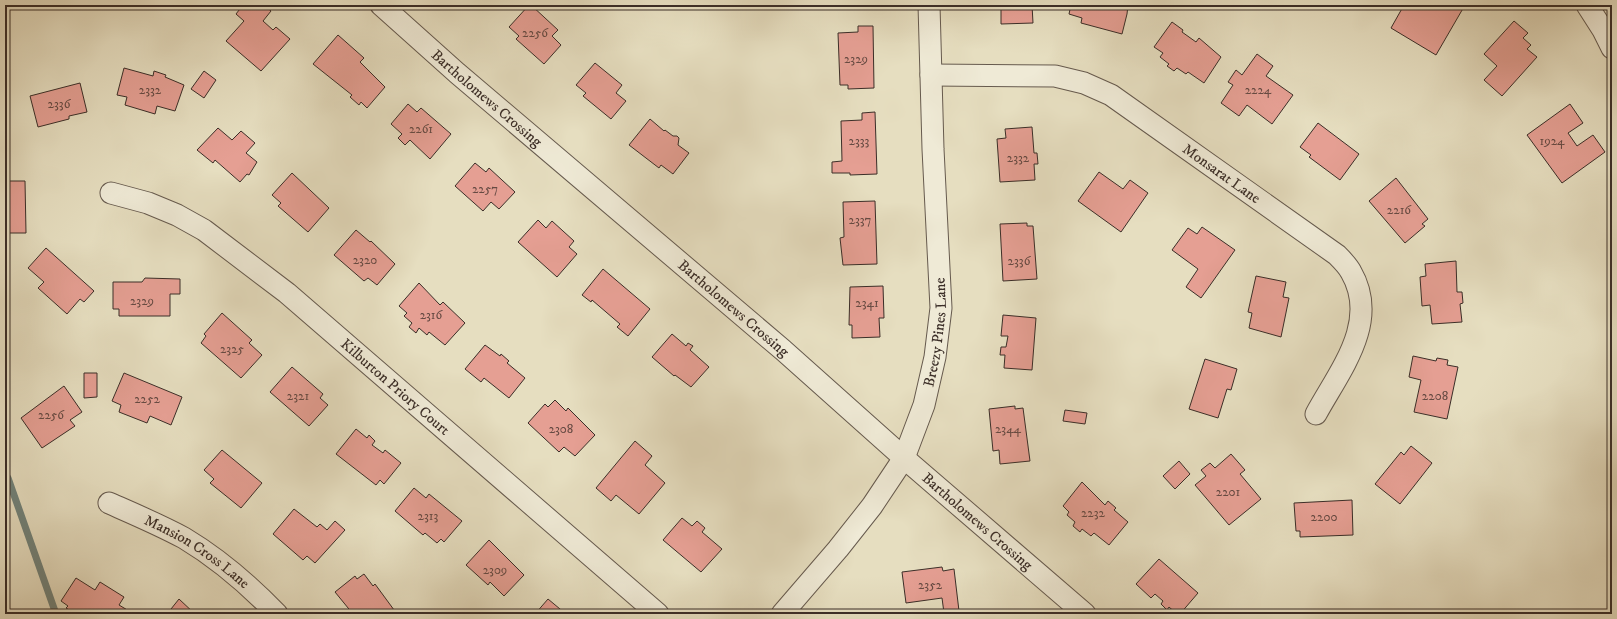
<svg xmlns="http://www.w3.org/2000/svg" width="1617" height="619" font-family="'IM FELL DW Pica',serif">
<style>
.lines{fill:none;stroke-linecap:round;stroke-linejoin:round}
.stream{stroke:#72837b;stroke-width:7}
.building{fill:#e59f93;stroke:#3b2e28}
.street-casing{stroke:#665a4e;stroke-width:23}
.street{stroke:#efead6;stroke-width:21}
.labels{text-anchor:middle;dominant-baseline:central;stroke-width:3.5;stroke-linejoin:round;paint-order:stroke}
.number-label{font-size:13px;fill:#664a43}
.street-label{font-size:15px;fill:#3b2e28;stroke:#efead6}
</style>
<rect width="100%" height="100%" fill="#e6dec0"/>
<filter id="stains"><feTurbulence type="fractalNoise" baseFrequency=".005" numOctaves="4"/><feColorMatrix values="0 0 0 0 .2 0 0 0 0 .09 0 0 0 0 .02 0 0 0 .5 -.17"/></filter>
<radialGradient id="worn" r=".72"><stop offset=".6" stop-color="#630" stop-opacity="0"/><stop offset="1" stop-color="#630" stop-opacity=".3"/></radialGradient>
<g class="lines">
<!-- stream -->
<polyline class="stream" points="5,473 8,478 56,614"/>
</g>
<!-- building -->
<g class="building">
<polygon points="243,5 264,5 271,11 263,21 273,30 276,27 290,39 261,71 226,41 244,21 236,14"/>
<polygon points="529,5 531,5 558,30 552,36 561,45 544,64 516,39 519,36 509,27"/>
<polygon points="992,5 1032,5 1033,23 1001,24 1001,6 992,6"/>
<polygon points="1071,5 1128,5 1127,14 1122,34 1081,23 1082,18 1069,14"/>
<polygon points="1404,5 1465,5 1436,55 1391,28"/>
<polygon points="1514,21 1528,33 1523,38 1531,45 1527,49 1537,57 1502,96 1484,80 1497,66 1484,54"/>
<polygon points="1172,22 1183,30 1182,32 1196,42 1199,38 1221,57 1204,83 1188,72 1186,74 1177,68 1174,71 1167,66 1169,64 1160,57 1163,53 1154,47"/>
<polygon points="858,26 873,26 874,88 848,89 848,85 840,85 838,33 858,32"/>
<polygon points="338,35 364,58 360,62 385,87 367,108 361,102 359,105 350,97 352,95 313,64"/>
<polygon points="1257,54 1273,66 1266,76 1293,95 1272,124 1247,105 1239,116 1221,103 1233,85 1228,82 1236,70 1242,75"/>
<polygon points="595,63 622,85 616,93 626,101 611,119 583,96 586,93 576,85"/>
<polygon points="124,68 153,76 154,71 166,75 165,77 184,85 175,111 157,106 155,114 125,105 127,97 117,95"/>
<polygon points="204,71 216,80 204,98 191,89"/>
<polygon points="80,83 87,112 69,116 69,119 38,127 30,96"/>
<polygon points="408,104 417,112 421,108 451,134 430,159 410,140 405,145 398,138 402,134 391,124"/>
<polygon points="1570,104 1583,123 1568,133 1577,146 1593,135 1605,152 1562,183 1527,135"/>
<polygon points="875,112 877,174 850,175 850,173 832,173 832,162 842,161 841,121 862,120 862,113"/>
<polygon points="650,119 664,131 665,130 673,136 677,136 679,138 678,145 689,153 673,174 661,165 659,168 629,145"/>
<polygon points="1318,123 1359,154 1340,180 1309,157 1311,155 1300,147"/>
<polygon points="1032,127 1034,153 1037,153 1038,164 1034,164 1035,180 1000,182 997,139 1006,138 1005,129"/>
<polygon points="218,128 232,140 241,131 255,143 246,153 257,162 249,175 247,174 240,182 215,160 213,163 197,150"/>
<polygon points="475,163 486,172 489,168 515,192 499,209 491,202 483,211 455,186"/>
<polygon points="1099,172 1123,189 1130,180 1148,193 1121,232 1078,201"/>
<polygon points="292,173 329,208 308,232 278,206 281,203 272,195"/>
<polygon points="1396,178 1428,219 1422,224 1425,226 1405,243 1369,201"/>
<polygon points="5,181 25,181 26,233 5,233"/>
<polygon points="875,201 877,264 843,265 840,238 844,237 843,202"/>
<polygon points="538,220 546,228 552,221 574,241 569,247 577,254 557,277 518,242"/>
<polygon points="1027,223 1027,226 1033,226 1037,279 1003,281 1000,224"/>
<polygon points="1202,227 1235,250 1201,298 1186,287 1198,269 1172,250 1188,228 1197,234"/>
<polygon points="356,230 370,242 371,241 395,264 377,285 368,278 364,281 334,255"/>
<polygon points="46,248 94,291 84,302 80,299 67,314 38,288 44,282 28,268"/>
<polygon points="1456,261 1457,292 1462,292 1463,303 1460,304 1462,322 1432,324 1430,305 1422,306 1420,277 1426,276 1425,264"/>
<polygon points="603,269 650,309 628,336 617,327 620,324 592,300 591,302 582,295"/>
<polygon points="1256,276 1286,282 1283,297 1289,298 1281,337 1249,328 1252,313 1248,312"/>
<polygon points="145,278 180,279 180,294 170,294 170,316 119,316 119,309 113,309 113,282 142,282"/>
<polygon points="419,283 440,305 443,302 465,323 445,345 429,332 427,335 419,328 416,333 409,327 412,323 404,316 407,313 399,306"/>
<polygon points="883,286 884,318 879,318 880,337 852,338 852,325 849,325 850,287"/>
<polygon points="222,313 252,340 249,343 262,355 241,378 201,343 206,336 204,334"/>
<polygon points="1003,315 1036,318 1032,370 1004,368 1005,355 1000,355 1001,347 1006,347 1008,336 1001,336"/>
<polygon points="672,334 686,346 688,343 693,346 690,350 709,367 691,387 675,375 674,376 652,357"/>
<polygon points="485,345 500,356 501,354 509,361 507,363 525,378 509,398 484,378 481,382 465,369"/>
<polygon points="1413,356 1436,361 1437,358 1448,360 1447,365 1458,367 1447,419 1414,412 1421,380 1409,377"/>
<polygon points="1205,359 1237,369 1231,390 1227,389 1218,418 1189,409"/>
<polygon points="292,367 323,394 320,398 328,405 309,426 270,392"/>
<polygon points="84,373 97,373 97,397 84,398"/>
<polygon points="124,373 182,397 171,425 150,416 147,423 119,412 121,405 112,401"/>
<polygon points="64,386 82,412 70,420 75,426 42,448 21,418"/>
<polygon points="555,400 566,411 568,408 595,435 575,456 564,447 559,452 528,423 545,404 548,407"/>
<polygon points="1015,406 1015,409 1023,408 1030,461 1000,464 999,450 993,451 989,409"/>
<polygon points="1065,410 1087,413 1085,424 1063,421"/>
<polygon points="356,429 367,438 369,435 375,441 372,445 383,453 385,450 401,463 384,484 380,480 376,485 336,454"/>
<polygon points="635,441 652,456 645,465 665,483 639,514 616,495 611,501 596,488"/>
<polygon points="1411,446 1432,463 1400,504 1375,484 1401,452 1404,455"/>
<polygon points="222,450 262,483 241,508 210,483 214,479 204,470"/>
<polygon points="1231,454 1245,470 1240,474 1261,499 1229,525 1195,485 1206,476 1201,470 1210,463 1215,468"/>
<polygon points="1179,461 1190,474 1175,489 1163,476"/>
<polygon points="1082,482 1105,505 1108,501 1116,508 1114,510 1128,522 1109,545 1094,533 1091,536 1082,529 1080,532 1073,526 1075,522 1067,515 1069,512 1063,506"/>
<polygon points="414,488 426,498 429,494 462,521 444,542 441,539 437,543 425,533 423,535 395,511"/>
<polygon points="1352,500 1353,535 1300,537 1300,531 1296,531 1294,503"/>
<polygon points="294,509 317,527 320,524 327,530 335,521 345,530 315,563 307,556 303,560 273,534"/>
<polygon points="682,518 692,526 697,521 705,528 702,532 722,549 701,572 663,540"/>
<polygon points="489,540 524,575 504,596 490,582 488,585 466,565"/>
<polygon points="1159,559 1198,593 1180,614 1177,614 1169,607 1167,610 1161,604 1163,601 1155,594 1151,598 1136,584"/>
<polygon points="942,567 943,571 954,569 959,611 944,613 942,598 906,603 902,572"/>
<polygon points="364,574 373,586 375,584 397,614 353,614 335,592 355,576 357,579"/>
<polygon points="76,578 95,590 100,582 124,597 119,605 129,611 127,614 76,614 66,608 68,606 61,601"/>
<polygon points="179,599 195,614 167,614"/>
<polygon points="548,599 566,614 535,614"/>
</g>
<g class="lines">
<defs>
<g id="street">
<path id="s1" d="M 381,5 L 457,73 L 783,350 L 904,458 L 1085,614"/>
<polyline points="1587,5 1603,30 1612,48"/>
<path id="s2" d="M 931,75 L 1055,76 L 1084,83 L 1111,95 L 1337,255 C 1342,260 1348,266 1351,272 C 1380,322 1340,370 1316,414"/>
<path id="s3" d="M 111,193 L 148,203 L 177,215 L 204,230 L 287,293 L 658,614"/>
<path id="s4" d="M 109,503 C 134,514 160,525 184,538 C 219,559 249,585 277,614"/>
<path id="s5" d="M 782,614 L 838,549 L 872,506 L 904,458 L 924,405 L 935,357 L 941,308 L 933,149 L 929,5"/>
</g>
</defs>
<!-- street casing -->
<use href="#street" class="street-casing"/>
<!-- street -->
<use href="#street" class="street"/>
</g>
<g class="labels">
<!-- number labels -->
<g class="number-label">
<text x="535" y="33">2256</text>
<text x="856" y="59">2329</text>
<text x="150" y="90">2332</text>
<text x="1258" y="90">2224</text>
<text x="59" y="104">2336</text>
<text x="421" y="129">2261</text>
<text x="859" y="141">2333</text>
<text x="1552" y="141">1924</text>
<text x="1018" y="158">2332</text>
<text x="485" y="189">2257</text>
<text x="1399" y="210">2216</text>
<text x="860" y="220">2337</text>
<text x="365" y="260">2320</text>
<text x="1019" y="261">2336</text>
<text x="142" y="301">2329</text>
<text x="867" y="303">2341</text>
<text x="431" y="315">2316</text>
<text x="232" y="349">2325</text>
<text x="298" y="396">2321</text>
<text x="1435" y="396">2208</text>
<text x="147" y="399">2252</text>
<text x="51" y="415">2256</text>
<text x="561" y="429">2308</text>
<text x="1008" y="429">2344</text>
<text x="1228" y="492">2201</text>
<text x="1093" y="513">2232</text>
<text x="428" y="516">2313</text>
<text x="1324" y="517">2200</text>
<text x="495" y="570">2309</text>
<text x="930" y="585">2352</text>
</g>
<!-- street labels -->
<g class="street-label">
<text stroke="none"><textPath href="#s1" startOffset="141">Bartholomews Crossing</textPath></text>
<text stroke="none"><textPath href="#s2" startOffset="319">Monsarat Lane</textPath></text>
<text stroke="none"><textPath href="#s1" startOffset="465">Bartholomews Crossing</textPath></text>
<text stroke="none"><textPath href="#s5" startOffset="329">Breezy Pines Lane</textPath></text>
<text stroke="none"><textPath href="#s3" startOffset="348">Kilburton Priory Court</textPath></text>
<text stroke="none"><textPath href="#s1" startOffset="789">Bartholomews Crossing</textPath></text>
<text stroke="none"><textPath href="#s4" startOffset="101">Mansion Cross Lane</textPath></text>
</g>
</g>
<!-- margin -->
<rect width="1617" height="619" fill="none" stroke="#e6dec0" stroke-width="20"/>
<rect x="6" y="6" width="1605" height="607" fill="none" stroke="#3b2e28" stroke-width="2"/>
<rect x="10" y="10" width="1597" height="599" fill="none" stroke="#3b2e28"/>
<rect width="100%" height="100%" filter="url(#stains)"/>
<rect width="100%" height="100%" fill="url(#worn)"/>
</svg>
